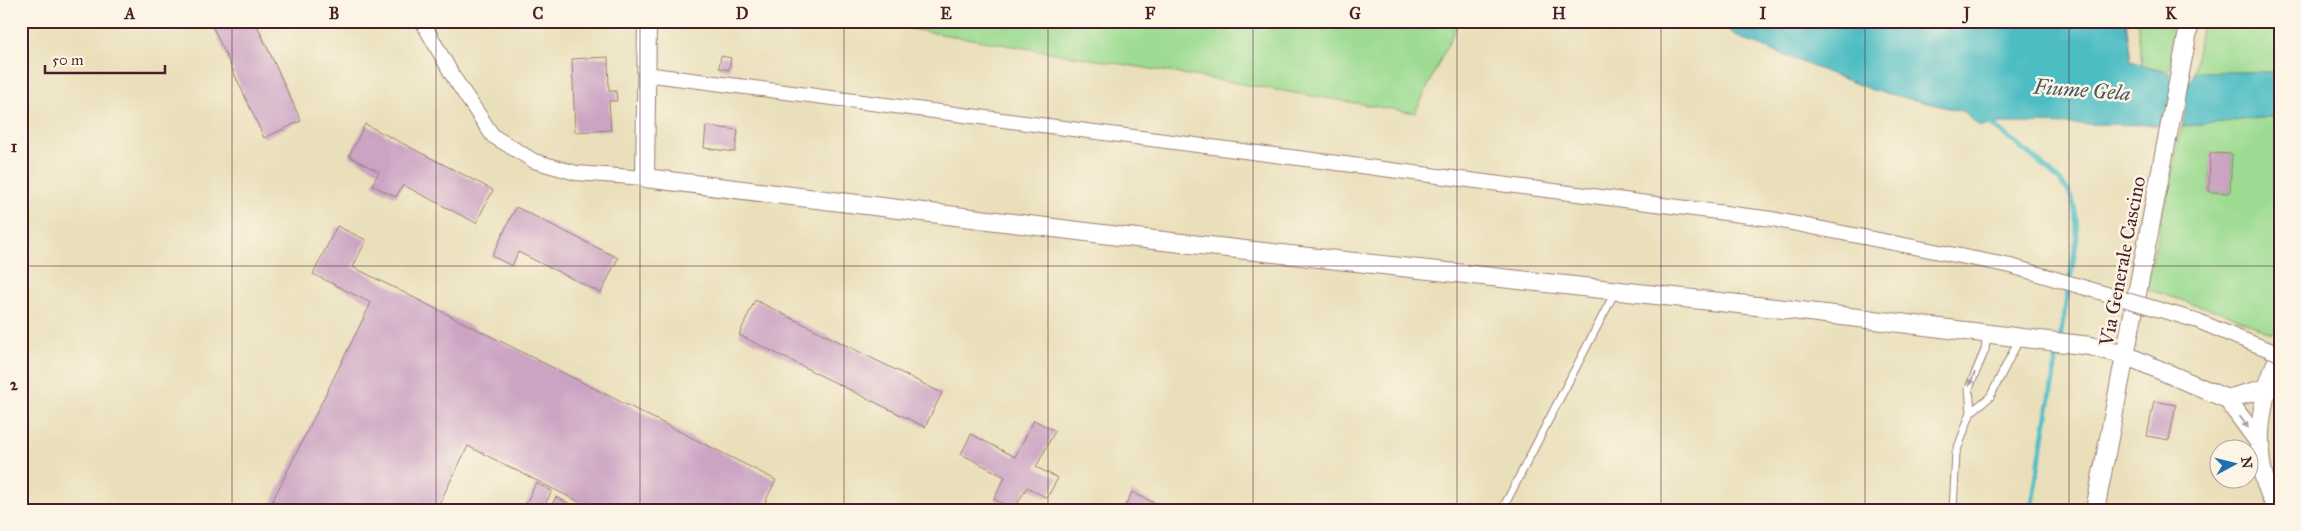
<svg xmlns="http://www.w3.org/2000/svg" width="2301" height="531" font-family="'IM FELL Great Primer',serif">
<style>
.green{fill:#9cdb91;stroke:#737d5e;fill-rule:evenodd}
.water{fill:#4ebdc4;stroke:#4c6e78}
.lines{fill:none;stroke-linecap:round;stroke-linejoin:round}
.stream{stroke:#4ebdc4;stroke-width:5}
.river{stroke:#4ebdc4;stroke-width:29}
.building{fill:#cba3c3}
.service-casing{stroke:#9a7f72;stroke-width:9}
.minor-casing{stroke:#9a7f72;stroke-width:16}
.tertiary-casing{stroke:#9a7f72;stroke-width:20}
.service{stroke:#fff;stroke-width:7}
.minor{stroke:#fff;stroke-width:14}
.tertiary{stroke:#fff;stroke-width:18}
.minor-bridge-casing{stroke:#9a7f72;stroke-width:16;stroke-linecap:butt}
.minor-bridge{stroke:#fff;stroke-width:14}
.oneway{fill:#ae9aa0}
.grid{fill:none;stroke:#4a1f2b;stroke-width:1;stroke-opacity:0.55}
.labels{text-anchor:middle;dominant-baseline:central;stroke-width:5;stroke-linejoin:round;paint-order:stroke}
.street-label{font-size:20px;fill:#4a1f2b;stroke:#fcf5e5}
.water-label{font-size:21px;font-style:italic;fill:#4b5661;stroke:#fcf5e5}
.neatline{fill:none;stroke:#4a1f2b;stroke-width:2}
.grid-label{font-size:16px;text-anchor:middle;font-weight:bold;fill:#4a1f2b}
</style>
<rect width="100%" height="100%" fill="#fcf5e5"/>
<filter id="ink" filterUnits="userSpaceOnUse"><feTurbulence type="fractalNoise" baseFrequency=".02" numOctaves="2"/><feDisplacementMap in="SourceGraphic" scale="10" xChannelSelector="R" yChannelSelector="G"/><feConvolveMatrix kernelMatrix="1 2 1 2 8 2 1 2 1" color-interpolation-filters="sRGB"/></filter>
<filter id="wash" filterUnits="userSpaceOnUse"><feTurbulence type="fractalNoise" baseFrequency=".0096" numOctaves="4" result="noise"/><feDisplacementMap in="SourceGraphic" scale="20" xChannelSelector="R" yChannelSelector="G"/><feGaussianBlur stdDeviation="1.12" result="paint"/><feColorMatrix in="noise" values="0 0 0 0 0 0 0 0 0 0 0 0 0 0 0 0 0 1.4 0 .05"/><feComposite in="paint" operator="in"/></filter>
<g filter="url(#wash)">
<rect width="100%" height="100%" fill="#e9dfba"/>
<!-- green -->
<g class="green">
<polygon points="863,21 1459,21 1415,113"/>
<polygon points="2137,21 2179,21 2169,71 2142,65"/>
<polygon points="2202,21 2280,21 2280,72 2194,72"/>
<path d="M 2280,116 L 2280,325 L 2272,334 L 2230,315 L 2146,289 L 2182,126 ZM 2211,153 L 2232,154 L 2230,193 L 2209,192 Z"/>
</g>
<!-- water -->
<g class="water">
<polygon points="1715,21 2126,21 2131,61 2171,74 2163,125 2003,123 1979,127 1965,112 1872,90 1740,38"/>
<polygon points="2194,72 2280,72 2280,116 2182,126"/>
</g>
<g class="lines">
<!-- stream -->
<path class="stream" d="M 1992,125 C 2010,140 2062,176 2071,196 C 2076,209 2077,224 2077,238 L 2031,510"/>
<!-- river -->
<polyline class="river" points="2145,94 2280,91"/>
</g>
<g id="blocks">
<!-- building -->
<g class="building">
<polygon points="210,21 255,21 301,121 264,138"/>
<polygon points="721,56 731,58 729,70 719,68"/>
<polygon points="608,57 609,91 616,91 617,101 609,101 611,130 575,132 572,59"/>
<polygon points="365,124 493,190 476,223 403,185 396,197 372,185 379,172 349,156"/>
<polygon points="706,126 738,130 735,152 704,148"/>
<polygon points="2210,153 2232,154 2230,193 2209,192"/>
<polygon points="516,207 618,258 601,293 518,252 512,266 492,256"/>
<polygon points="337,226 366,240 353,267 776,480 761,510 595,510 468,446 436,510 268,510 371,303 313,274"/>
<polygon points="755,300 942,393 925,427 739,335"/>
<polygon points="2154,401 2176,405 2169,440 2147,436"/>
<polygon points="1034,420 1055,431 1036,467 1058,478 1047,498 1027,487 1014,510 994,499 1005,477 961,454 971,434 1015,457"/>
<polygon points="536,483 552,491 542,510 523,510"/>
<polygon points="1132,492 1168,510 1123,510"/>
<polygon points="556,497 572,505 570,510 549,510"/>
</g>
</g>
</g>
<g filter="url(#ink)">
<use href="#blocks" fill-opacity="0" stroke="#9a7f72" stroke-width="1"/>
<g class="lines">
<defs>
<g id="service">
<polyline points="1987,334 1985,350 1969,388 1971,412 1990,397 2020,338"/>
<polyline points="1502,510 1615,292"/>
<polyline points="1953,510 1956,453 1971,412"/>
</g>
<g id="minor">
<polyline points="422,21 454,78 493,136 534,161 576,173 645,178"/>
<polyline points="645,74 1772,219 2011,266"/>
<polyline points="2198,321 2241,339"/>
</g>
<g id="tertiary">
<polyline points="647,21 645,178 1127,237 1784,309 2090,346 2125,355 2227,399 2261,445"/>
<polyline points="2227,399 2267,388"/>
<polyline points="2095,510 2190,21"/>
<path d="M 2276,510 C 2273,500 2268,491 2265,481 C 2253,443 2263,389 2280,354"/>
</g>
</defs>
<!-- service casing -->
<use href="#service" class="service-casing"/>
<!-- minor casing -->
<use href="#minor" class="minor-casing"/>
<!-- tertiary casing -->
<use href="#tertiary" class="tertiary-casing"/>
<!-- service -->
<use href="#service" class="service"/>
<!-- minor -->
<use href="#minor" class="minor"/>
<!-- tertiary -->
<use href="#tertiary" class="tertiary"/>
<defs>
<g id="minor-bridge">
<polyline points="2011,266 2198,321"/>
<polyline points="2241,339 2280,354"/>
</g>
</defs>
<!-- minor-bridge casing -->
<use href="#minor-bridge" class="minor-bridge-casing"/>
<!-- minor-bridge -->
<use href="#minor-bridge" class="minor-bridge"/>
</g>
<!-- one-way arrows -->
<defs><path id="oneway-solid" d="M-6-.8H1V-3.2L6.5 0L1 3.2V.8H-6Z" transform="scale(1.25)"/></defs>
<g class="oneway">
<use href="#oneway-solid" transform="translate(1972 379) rotate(113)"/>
<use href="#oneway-solid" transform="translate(2244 422) rotate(53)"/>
</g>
</g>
<!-- grid -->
<path class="grid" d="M 232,21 L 232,510M 436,21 L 436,510M 640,21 L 640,510M 844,21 L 844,510M 1048,21 L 1048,510M 1253,21 L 1253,510M 1457,21 L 1457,510M 1661,21 L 1661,510M 1865,21 L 1865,510M 2069,21 L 2069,510M 21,266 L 2280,266"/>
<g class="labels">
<!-- street labels -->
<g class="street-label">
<text transform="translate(2122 261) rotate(-79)">Via Generale Cascino</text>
</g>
<!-- water labels -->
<g class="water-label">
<text transform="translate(2082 90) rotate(4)">Fiume Gela</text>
</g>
</g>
<!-- margin -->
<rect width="2301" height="531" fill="none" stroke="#fcf5e5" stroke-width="55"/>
<!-- north arrow -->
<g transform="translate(2234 464) rotate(83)"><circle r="24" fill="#fcf5e5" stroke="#b59f9b"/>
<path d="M0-4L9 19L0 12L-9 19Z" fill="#1f6fb2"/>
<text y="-8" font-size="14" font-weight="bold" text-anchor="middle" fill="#4a1f2b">N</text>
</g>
<!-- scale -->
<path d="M45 65v8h120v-8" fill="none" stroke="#4a1f2b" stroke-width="2.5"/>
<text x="52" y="65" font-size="15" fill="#4a1f2b" stroke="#fcf5e5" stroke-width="4" paint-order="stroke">50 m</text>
<rect x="28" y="28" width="2246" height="476" class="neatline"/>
<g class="grid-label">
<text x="130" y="19">A</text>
<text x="334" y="19">B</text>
<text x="538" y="19">C</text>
<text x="742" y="19">D</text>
<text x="946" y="19">E</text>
<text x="1150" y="19">F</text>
<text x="1355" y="19">G</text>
<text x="1559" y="19">H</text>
<text x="1763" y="19">I</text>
<text x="1967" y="19">J</text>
<text x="2171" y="19">K</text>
<text x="14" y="152">1</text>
<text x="14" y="390">2</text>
</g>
</svg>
